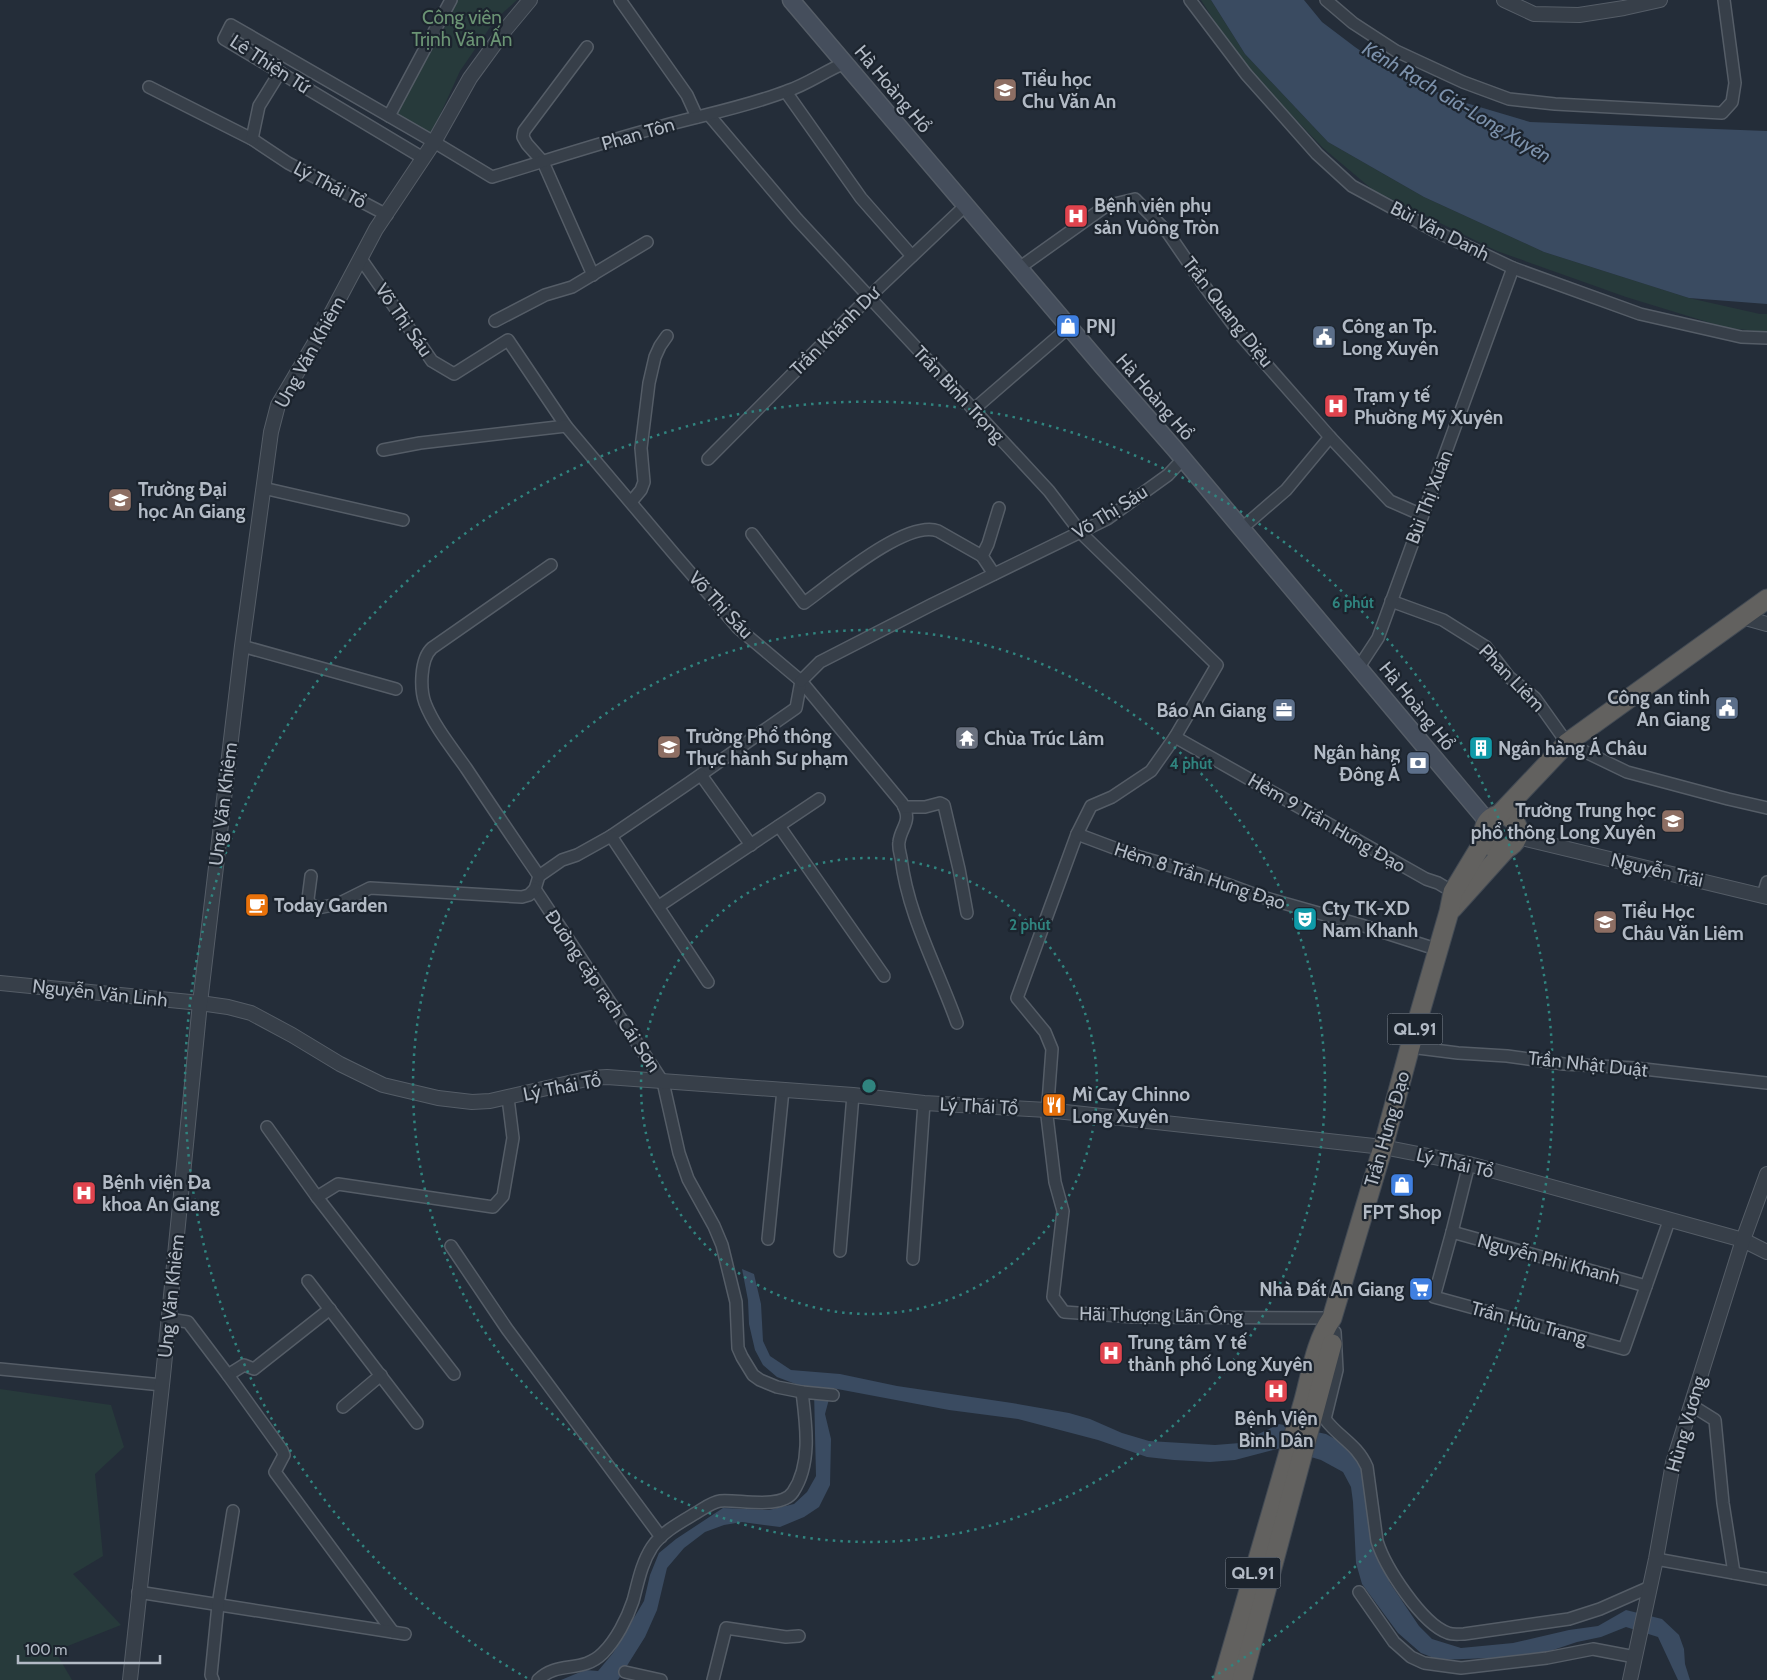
<svg xmlns="http://www.w3.org/2000/svg" width="1767" height="1680" font-family="Cabin,sans-serif">
<style>
.green{fill:#273a3b}
.water{fill:#3a4b61}
.lines{fill:none;stroke-linecap:round;stroke-linejoin:round}
.minor-casing{stroke:#555d67;stroke-width:14}
.tertiary-casing{stroke:#555d67;stroke-width:16}
.secondary-casing{stroke:#555d67;stroke-width:19}
.trunk-casing{stroke:#424a54;stroke-width:21}
.minor{stroke:#373f49;stroke-width:11}
.tertiary{stroke:#373f49;stroke-width:14}
.secondary{stroke:#454e5c;stroke-width:16}
.trunk{stroke:#62615f;stroke-width:19}
.ring{fill:none;stroke:#30847f;stroke-width:2.5;stroke-dasharray:2.5 5}
.labels{text-anchor:middle;dominant-baseline:central;stroke-width:4.5;stroke-linejoin:round;paint-order:stroke}
.shield{fill:#1c242e;stroke:#858d98;stroke-width:1}
.shield-label{font-size:18px;font-weight:bold;fill:#b2bac5}
.park-label{font-size:19px;fill:#6b9474;stroke:#1c242e}
.street-label{font-size:19px;fill:#b2bac5;stroke:#1c242e}
.poi-label{font-size:19px;font-weight:bold;fill:#b2bac5;stroke:#1c242e;text-anchor:start}
.water-label{font-size:20px;font-style:italic;fill:#7c91ab;stroke:#1c242e}
.centre{fill:#30847f;stroke:#1c242e;stroke-width:2.5}
.ring-label{font-size:15px;text-anchor:middle;font-weight:bold;fill:#30847f;stroke:#1c242e;stroke-width:4.5;stroke-linejoin:round;paint-order:stroke}
</style>
<rect width="100%" height="100%" fill="#242d39"/>
<!-- green -->
<g class="green">
<polygon points="451,0 517,0 495,20 460,71 429,139 389,116"/>
<polygon points="1201,0 1211,0 1245,54 1328,142 1424,197 1544,252 1689,298 1760,314 1767,314 1767,332 1727,328 1626,297 1497,251 1373,190 1323,148 1240,61"/>
<polygon points="0,1389 111,1405 124,1447 95,1474 103,1556 73,1574 121,1625 55,1651 72,1680 0,1680"/>
</g>
<!-- water -->
<g class="water">
<polygon points="1211,0 1304,0 1322,22 1355,47 1390,71 1456,100 1530,122 1767,131 1767,304 1689,298 1544,252 1424,197 1328,142 1245,54"/>
<polygon points="742,1269 754,1274 761,1304 763,1341 770,1356 791,1370 840,1374 897,1386 1012,1403 1069,1413 1090,1419 1122,1433 1149,1441 1215,1445 1240,1443 1279,1424 1326,1434 1346,1445 1359,1461 1365,1478 1381,1559 1390,1583 1419,1626 1432,1639 1461,1648 1513,1643 1569,1630 1598,1626 1626,1610 1662,1619 1679,1635 1684,1649 1685,1664 1690,1680 1678,1680 1658,1637 1626,1627 1601,1637 1577,1642 1535,1656 1439,1660 1421,1653 1398,1633 1362,1584 1356,1563 1353,1502 1351,1487 1343,1472 1321,1460 1281,1448 1235,1460 1210,1462 1174,1460 1147,1457 1098,1440 1018,1419 949,1410 832,1388 825,1414 831,1439 830,1485 819,1507 804,1517 780,1527 742,1522 724,1525 705,1532 684,1548 667,1568 657,1610 645,1637 618,1680 561,1680 585,1670 598,1671 613,1653 644,1601 650,1575 659,1553 676,1539 723,1508 769,1510 794,1504 807,1492 816,1476 814,1391 777,1377 763,1365 755,1350 749,1324 748,1300"/>
</g>
<g class="lines">
<defs>
<g id="minor">
<polyline points="620,0 687,95 697,117"/>
<polyline points="1190,0 1246,74 1317,154 1352,186 1435,231 1513,268 1640,314 1741,337 1767,338"/>
<polyline points="1326,0 1353,23 1396,51 1463,82 1509,99 1555,104 1722,113 1732,102 1735,83 1724,0"/>
<polyline points="587,47 524,131 523,137 527,144 543,162 593,275"/>
<polyline points="149,87 252,139 288,163 387,215"/>
<polyline points="786,92 861,198 912,256"/>
<polyline points="709,115 797,219 1049,491 1081,533 1217,665 1175,737 1151,771 1112,797 1091,806 1077,834 1017,998 1045,1032 1052,1049 1047,1116 1055,1182 1063,1211 1053,1297 1064,1312 1134,1317 1332,1318"/>
<polyline points="389,116 451,0"/>
<polyline points="252,139 259,106 280,72"/>
<path d="M 423,158 L 224,39 L 231,25 L 434,142 L 492,177 C 548,160 603,142 659,127 C 702,115 746,107 787,91 C 808,84 825,71 845,63"/>
<path d="M 361,259 L 432,361 L 454,374 L 508,340 L 566,426 L 675,555 L 738,628 L 801,681 L 902,803 C 913,822 901,826 899,842 C 898,847 900,853 901,858 C 908,916 938,969 957,1023"/>
<polyline points="1019,268 1106,206 1135,199 1168,233 1203,284 1243,338 1330,437 1390,501 1422,515"/>
<polyline points="495,321 545,295 572,287 647,242"/>
<polyline points="973,410 1069,327"/>
<polyline points="383,450 420,443 566,426"/>
<polyline points="708,459 869,297 965,206"/>
<polyline points="263,488 403,520"/>
<polyline points="631,502 641,490 644,482 641,448 649,383 655,357 660,346 667,336"/>
<polyline points="1242,528 1286,490 1330,437"/>
<path d="M 752,534 L 804,603 C 831,584 906,519 938,531 L 982,556 L 994,574"/>
<polyline points="982,556 988,544 999,508"/>
<polyline points="1391,601 1443,620 1486,647 1509,677 1535,698 1567,743 1627,772 1728,799 1767,808"/>
<polyline points="242,646 396,689"/>
<polyline points="1359,667 1378,638 1513,268"/>
<polyline points="801,681 796,708 686,785 611,836 577,855 562,860 539,876 535,889 663,1082 679,1153 688,1179 714,1226 722,1245 736,1302 738,1348 742,1357 753,1375 760,1380 777,1387 802,1392"/>
<polyline points="801,681 820,662 931,605 1107,519 1168,475 1183,459"/>
<polyline points="1175,737 1426,879 1438,883 1453,892"/>
<polyline points="701,775 751,845"/>
<polyline points="904,807 925,807 940,803 944,805 959,869 967,913"/>
<polyline points="779,826 884,976"/>
<polyline points="1077,834 1133,855 1199,874 1262,897 1361,925 1439,950"/>
<polyline points="611,836 708,982"/>
<polyline points="311,876 308,899 310,904 318,908 338,904 370,888 522,897 529,895 535,889"/>
<path d="M 539,876 C 514,840 490,804 466,768 C 452,748 434,726 425,703 C 420,689 420,659 432,648 L 551,565"/>
<polyline points="1763,895 1767,882"/>
<polyline points="659,906 819,799"/>
<polyline points="1410,1047 1458,1053 1507,1056 1564,1064 1635,1068 1767,1083"/>
<polyline points="267,1127 317,1197 454,1374"/>
<polyline points="1469,1164 1452,1232 1434,1297 1624,1349 1669,1221"/>
<polyline points="317,1197 338,1184 493,1207 503,1196 513,1138 508,1098"/>
<polyline points="1452,1232 1646,1286"/>
<polyline points="768,1239 783,1090"/>
<polyline points="451,1246 507,1329 661,1537"/>
<polyline points="840,1251 853,1095"/>
<polyline points="913,1259 924,1103"/>
<polyline points="308,1281 417,1423"/>
<polyline points="169,1319 188,1322 228,1375 244,1365 254,1369 330,1309"/>
<path d="M 1335,1332 L 1337,1370 L 1325,1419 C 1338,1437 1357,1444 1367,1467 L 1377,1541 C 1385,1567 1422,1624 1448,1633 C 1453,1635 1458,1634 1464,1634 L 1569,1619 L 1600,1609 L 1650,1587"/>
<polyline points="0,1369 162,1385"/>
<polyline points="228,1375 282,1450 284,1455 275,1472 393,1632"/>
<polyline points="1691,1405 1715,1420 1723,1503 1734,1573"/>
<polyline points="343,1407 381,1375"/>
<polyline points="1656,1559 1767,1579"/>
<polyline points="138,1592 405,1634"/>
<polyline points="1359,1592 1394,1642 1411,1657 1424,1663 1461,1668 1547,1658 1593,1649 1635,1657"/>
<polyline points="625,1672 661,1680"/>
<polyline points="213,1680 211,1675 218,1605 233,1511"/>
<path d="M 538,1680 C 558,1660 582,1674 603,1653 C 616,1640 627,1619 633,1601 C 638,1583 641,1564 652,1547 C 662,1532 681,1522 696,1513 C 703,1509 712,1502 720,1501 C 738,1499 781,1510 793,1492 C 812,1464 806,1424 802,1392 L 833,1395"/>
<polyline points="713,1680 726,1628 786,1637 799,1636"/>
</g>
<g id="tertiary">
<polyline points="1504,0 1534,14 1579,15 1624,8 1660,0"/>
<polyline points="1742,617 1767,624"/>
<polyline points="1518,837 1767,897"/>
<polyline points="0,983 200,1003 228,1007 251,1013 292,1035 340,1064 383,1085 438,1098 472,1102 490,1101 591,1078 607,1077 853,1095 924,1103 1047,1110 1383,1147 1469,1164 1743,1240 1767,1252"/>
<polyline points="130,1680 163,1376 200,1003 242,646 271,432 278,405 324,327 376,229 434,142 470,78 505,30 530,0"/>
<polyline points="1630,1680 1656,1559 1673,1463 1743,1240 1767,1174"/>
</g>
<polyline id="secondary" points="791,0 1104,368 1174,448 1488,822"/>
<g id="trunk">
<circle cx="1501" cy="832" r="17"/>
<polyline points="1498,816 1567,743 1767,599"/>
<polyline points="1452,909 1506,849"/>
<path d="M 1223,1680 C 1249,1589 1275,1498 1302,1407 C 1311,1377 1314,1344 1332,1318 L 1383,1147 L 1410,1047 L 1449,912 L 1453,892 L 1485,839"/>
<polyline points="1242,1680 1332,1344"/>
</g>
</defs>
<!-- minor casing -->
<use href="#minor" class="minor-casing"/>
<!-- tertiary casing -->
<use href="#tertiary" class="tertiary-casing"/>
<!-- secondary casing -->
<use href="#secondary" class="secondary-casing"/>
<!-- trunk casing -->
<use href="#trunk" class="trunk-casing"/>
<!-- minor -->
<use href="#minor" class="minor"/>
<!-- tertiary -->
<use href="#tertiary" class="tertiary"/>
<!-- secondary -->
<use href="#secondary" class="secondary"/>
<!-- trunk -->
<use href="#trunk" class="trunk"/>
</g>
<!-- distance rings -->
<g class="ring">
<circle cx="869" cy="1086" r="228"/>
<circle cx="869" cy="1086" r="456"/>
<path d="M527 1678A684 684 0 1 1 1211 1678"/>
</g>
<!-- icons -->
<defs>
<symbol id="school-square" viewBox="-11 -11 22 22"><rect x="-9" y="-9" width="18" height="18" rx="4" fill="#8d6e63" stroke="#1c242e"/><path d="M0-5L7-2L0 1L-7-2ZM-4 1L0 2.5L4 1V4Q0 6-4 4Z" fill="#fff"/></symbol>
<symbol id="hospital-square" viewBox="-11 -11 22 22"><rect x="-9" y="-9" width="18" height="18" rx="4" fill="#e0444e" stroke="#1c242e"/><path d="M-5-5h3v3.5h4V-5h3V5h-3V1.5h-4V5h-3Z" fill="#fff"/></symbol>
<symbol id="shop-square" viewBox="-11 -11 22 22"><rect x="-9" y="-9" width="18" height="18" rx="4" fill="#3f7fe0" stroke="#1c242e"/><path d="M-5-2.5h2.3a2.7 3.5 0 0 1 5.4 0H5L5.5 6h-11ZM-1.5-2.5h3a1.5 2.3 0 0 0-3 0Z" fill="#fff"/></symbol>
<symbol id="civic-square" viewBox="-11 -11 22 22"><rect x="-9" y="-9" width="18" height="18" rx="4" fill="#5c6f8a" stroke="#1c242e"/><path d="M-.6-6.5H3V-4.5H.6V-3L4-1V1h2V6H-6V1h2V-1L-.6-3ZM-1.2 2.5V6h2.4V2.5Z" fill="#fff"/></symbol>
<symbol id="university-square" viewBox="-11 -11 22 22"><rect x="-9" y="-9" width="18" height="18" rx="4" fill="#8d6e63" stroke="#1c242e"/><path d="M0-5L7-2L0 1L-7-2ZM-4 1L0 2.5L4 1V4Q0 6-4 4Z" fill="#fff"/></symbol>
<symbol id="office-square" viewBox="-11 -11 22 22"><rect x="-9" y="-9" width="18" height="18" rx="4" fill="#5c6f8a" stroke="#1c242e"/><path d="M-6-3h4V-5.5h4V-3h4V5H-6ZM-1-4.5V-3h2v-1.5ZM-6 0V1H6V0Z" fill="#fff"/></symbol>
<symbol id="temple-square" viewBox="-11 -11 22 22"><rect x="-9" y="-9" width="18" height="18" rx="4" fill="#6b7280" stroke="#1c242e"/><path d="M0-6L5-2H3V0L6.5 2.5H4V6H1.5V3h-3V6H-4V2.5H-6.5L-3 0V-2H-5Z" fill="#fff"/></symbol>
<symbol id="building-square" viewBox="-11 -11 22 22"><rect x="-9" y="-9" width="18" height="18" rx="4" fill="#0f9aa8" stroke="#1c242e"/><path d="M-4-6H4V6H1V3H-1V6H-4ZM-2.5-4.3h1.7v1.8h-1.7ZM.8-4.3h1.7v1.8H.8ZM-2.5-1h1.7V.8h-1.7ZM.8-1h1.7V.8H.8Z" fill="#fff"/></symbol>
<symbol id="bank-square" viewBox="-11 -11 22 22"><rect x="-9" y="-9" width="18" height="18" rx="4" fill="#5c6f8a" stroke="#1c242e"/><path d="M-6-4H6V4H-6ZM0-2.3a2.3 2.3 0 1 0 0 4.6a2.3 2.3 0 1 0 0-4.6Z" fill="#fff"/></symbol>
<symbol id="cafe-square" viewBox="-11 -11 22 22"><rect x="-9" y="-9" width="18" height="18" rx="4" fill="#e8710a" stroke="#1c242e"/><path d="M-5.5-4.5H6V0H3Q3 3.5 0 3.5H-2.5Q-5.5 3.5-5.5 0ZM3-3.2v2h1.7v-2ZM-6 4.5H4V6H-6Z" fill="#fff"/></symbol>
<symbol id="theatre-square" viewBox="-11 -11 22 22"><rect x="-9" y="-9" width="18" height="18" rx="4" fill="#0f9aa8" stroke="#1c242e"/><path d="M-5-5.5Q0-4 5-5.5V0Q5 5 0 6Q-5 5-5 0ZM-3.3-2.5H-1v1.5H-3.3ZM1-2.5H3.3v1.5H1ZM-2.8 1Q0 5.5 2.8 1Z" fill="#fff"/></symbol>
<symbol id="restaurant-square" viewBox="-11 -11 22 22"><rect x="-9" y="-9" width="18" height="18" rx="4" fill="#e8710a" stroke="#1c242e"/><path d="M-5-6h1v4h1v-4h1v4h1v-4h1v5L-1.5 .5V6h-2V.5L-5-1ZM5-6V6H3V1.5H1.5Q1.5-4 5-6Z" fill="#fff"/></symbol>
<symbol id="supermarket-square" viewBox="-11 -11 22 22"><rect x="-9" y="-9" width="18" height="18" rx="4" fill="#3f7fe0" stroke="#1c242e"/><path d="M-6-5.5h2.5l.6 2H6L4.5 2H-2.5L-4.4-4H-6ZM-1.5 3.2a1.3 1.3 0 1 0 .1 0ZM3 3.2a1.3 1.3 0 1 0 .1 0Z" fill="#fff"/></symbol>
</defs>
<g fill-rule="evenodd">
<use href="#school-square" x="991" y="76" width="28" height="28"/>
<use href="#hospital-square" x="1062" y="202" width="28" height="28"/>
<use href="#shop-square" x="1054" y="312" width="28" height="28"/>
<use href="#civic-square" x="1310" y="323" width="28" height="28"/>
<use href="#hospital-square" x="1322" y="392" width="28" height="28"/>
<use href="#university-square" x="106" y="486" width="28" height="28"/>
<use href="#civic-square" x="1713" y="694" width="28" height="28"/>
<use href="#office-square" x="1270" y="696" width="28" height="28"/>
<use href="#temple-square" x="953" y="724" width="28" height="28"/>
<use href="#school-square" x="655" y="733" width="28" height="28"/>
<use href="#building-square" x="1467" y="734" width="28" height="28"/>
<use href="#bank-square" x="1404" y="749" width="28" height="28"/>
<use href="#school-square" x="1659" y="807" width="28" height="28"/>
<use href="#cafe-square" x="243" y="891" width="28" height="28"/>
<use href="#theatre-square" x="1291" y="905" width="28" height="28"/>
<use href="#school-square" x="1591" y="908" width="28" height="28"/>
<use href="#restaurant-square" x="1040" y="1091" width="28" height="28"/>
<use href="#shop-square" x="1388" y="1171" width="28" height="28"/>
<use href="#hospital-square" x="70" y="1179" width="28" height="28"/>
<use href="#supermarket-square" x="1407" y="1275" width="28" height="28"/>
<use href="#hospital-square" x="1097" y="1339" width="28" height="28"/>
<use href="#hospital-square" x="1262" y="1377" width="28" height="28"/>
</g>
<g class="labels">
<!-- shield labels -->
<g class="shield">
<rect x="1387.5" y="1013.5" width="55" height="31" rx="4"/>
<rect x="1225.5" y="1557.5" width="55" height="31" rx="4"/>
</g>
<g class="shield-label">
<text x="1415" y="1029">QL.91</text>
<text x="1253" y="1573">QL.91</text>
</g>
<!-- park labels -->
<g class="park-label">
<text x="462" y="17">Công viên<tspan x="462" dy="22">Trịnh Văn Ấn</tspan></text>
</g>
<!-- street labels -->
<g class="street-label">
<text transform="translate(270 64) rotate(33)">Lê Thiện Tứ</text>
<text transform="translate(893 89) rotate(50)">Hà Hoàng Hổ</text>
<text transform="translate(638 134) rotate(-16)">Phan Tôn</text>
<text transform="translate(330 185) rotate(28)">Lý Thái Tổ</text>
<text transform="translate(1440 231) rotate(27)">Bùi Văn Danh</text>
<text transform="translate(1228 312) rotate(52)">Trần Quang Diệu</text>
<text transform="translate(404 320) rotate(55)">Võ Thị Sáu</text>
<text transform="translate(835 331) rotate(-45)">Trần Khánh Dư</text>
<text transform="translate(310 352) rotate(-61)">Ung Văn Khiêm</text>
<text transform="translate(959 394) rotate(47)">Trần Bình Trọng</text>
<text transform="translate(1155 397) rotate(49)">Hà Hoàng Hổ</text>
<text transform="translate(1429 497) rotate(-69)">Bùi Thị Xuân</text>
<text transform="translate(1110 512) rotate(-32)">Võ Thị Sáu</text>
<text transform="translate(721 605) rotate(47)">Võ Thị Sáu</text>
<text transform="translate(1512 678) rotate(46)">Phan Liêm</text>
<text transform="translate(1417 706) rotate(51)">Hà Hoàng Hổ</text>
<text transform="translate(223 804) rotate(-83)">Ung Văn Khiêm</text>
<text transform="translate(1327 823) rotate(30)">Hẻm 9 Trần Hưng Đạo</text>
<text transform="translate(1657 870) rotate(13)">Nguyễn Trãi</text>
<text transform="translate(1200 876) rotate(18)">Hẻm 8 Trần Hưng Đạo</text>
<text transform="translate(603 991) rotate(56)">Đường cặp rạch Cái Sơn</text>
<text transform="translate(100 993) rotate(6)">Nguyễn Văn Linh</text>
<text transform="translate(1588 1064) rotate(6)">Trần Nhật Duật</text>
<text transform="translate(562 1087) rotate(-11)">Lý Thái Tổ</text>
<text transform="translate(979 1106) rotate(3)">Lý Thái Tổ</text>
<text transform="translate(1387 1129) rotate(-74)">Trần Hưng Đạo</text>
<text transform="translate(1455 1163) rotate(13)">Lý Thái Tổ</text>
<text transform="translate(1549 1259) rotate(15)">Nguyễn Phi Khanh</text>
<text transform="translate(171 1296) rotate(-84)">Ung Văn Khiêm</text>
<text transform="translate(1161 1315) rotate(1)">Hãi Thượng Lãn Ông</text>
<text transform="translate(1529 1323) rotate(15)">Trần Hữu Trang</text>
<text transform="translate(1686 1424) rotate(-74)">Hùng Vương</text>
</g>
<!-- poi labels -->
<g class="poi-label">
<text x="1022" y="79">Tiểu học<tspan x="1022" dy="22">Chu Văn An</tspan></text>
<text x="1094" y="205">Bệnh viện phụ<tspan x="1094" dy="22">sản Vuông Tròn</tspan></text>
<text x="1086" y="326">PNJ</text>
<text x="1342" y="326">Công an Tp.<tspan x="1342" dy="22">Long Xuyên</tspan></text>
<text x="1354" y="395">Trạm y tế<tspan x="1354" dy="22">Phường Mỹ Xuyên</tspan></text>
<text x="138" y="489">Trường Đại<tspan x="138" dy="22">học An Giang</tspan></text>
<text x="1710" y="697" text-anchor="end">Công an tỉnh<tspan x="1710" dy="22">An Giang</tspan></text>
<text x="1266" y="710" text-anchor="end">Báo An Giang</text>
<text x="686" y="736">Trường Phổ thông<tspan x="686" dy="22">Thực hành Sư phạm</tspan></text>
<text x="984" y="738">Chùa Trúc Lâm</text>
<text x="1498" y="748">Ngân hàng Á Châu</text>
<text x="1400" y="752" text-anchor="end">Ngân hàng<tspan x="1400" dy="22">Đông Á</tspan></text>
<text x="1656" y="810" text-anchor="end">Trường Trung học<tspan x="1656" dy="22">phổ thông Long Xuyên</tspan></text>
<text x="274" y="905">Today Garden</text>
<text x="1322" y="908">Cty TK-XD<tspan x="1322" dy="22">Nam Khanh</tspan></text>
<text x="1622" y="911">Tiểu Học<tspan x="1622" dy="22">Châu Văn Liêm</tspan></text>
<text x="1072" y="1094">Mì Cay Chinno<tspan x="1072" dy="22">Long Xuyên</tspan></text>
<text x="102" y="1182">Bệnh viện Đa<tspan x="102" dy="22">khoa An Giang</tspan></text>
<text x="1402" y="1212" text-anchor="middle">FPT Shop</text>
<text x="1404" y="1289" text-anchor="end">Nhà Đất An Giang</text>
<text x="1128" y="1342">Trung tâm Y tế<tspan x="1128" dy="22">thành phố Long Xuyên</tspan></text>
<text x="1276" y="1418" text-anchor="middle">Bệnh Viện<tspan x="1276" dy="22">Bình Dân</tspan></text>
</g>
<!-- water labels -->
<g class="water-label">
<text transform="translate(1457 102) rotate(31)">Kênh Rạch Giá-Long Xuyên</text>
</g>
</g>
<circle cx="869" cy="1086" r="8" class="centre"/>
<g class="ring-label">
<text x="1353" y="608">6 phút</text>
<text x="1191" y="769">4 phút</text>
<text x="1030" y="930">2 phút</text>
</g>
<!-- scale -->
<path d="M18 1655v8h142v-8" fill="none" stroke="#b2bac5" stroke-width="2.5"/>
<text x="25" y="1655" font-size="15" fill="#b2bac5" stroke="#1c242e" stroke-width="4" paint-order="stroke">100 m</text>
</svg>
